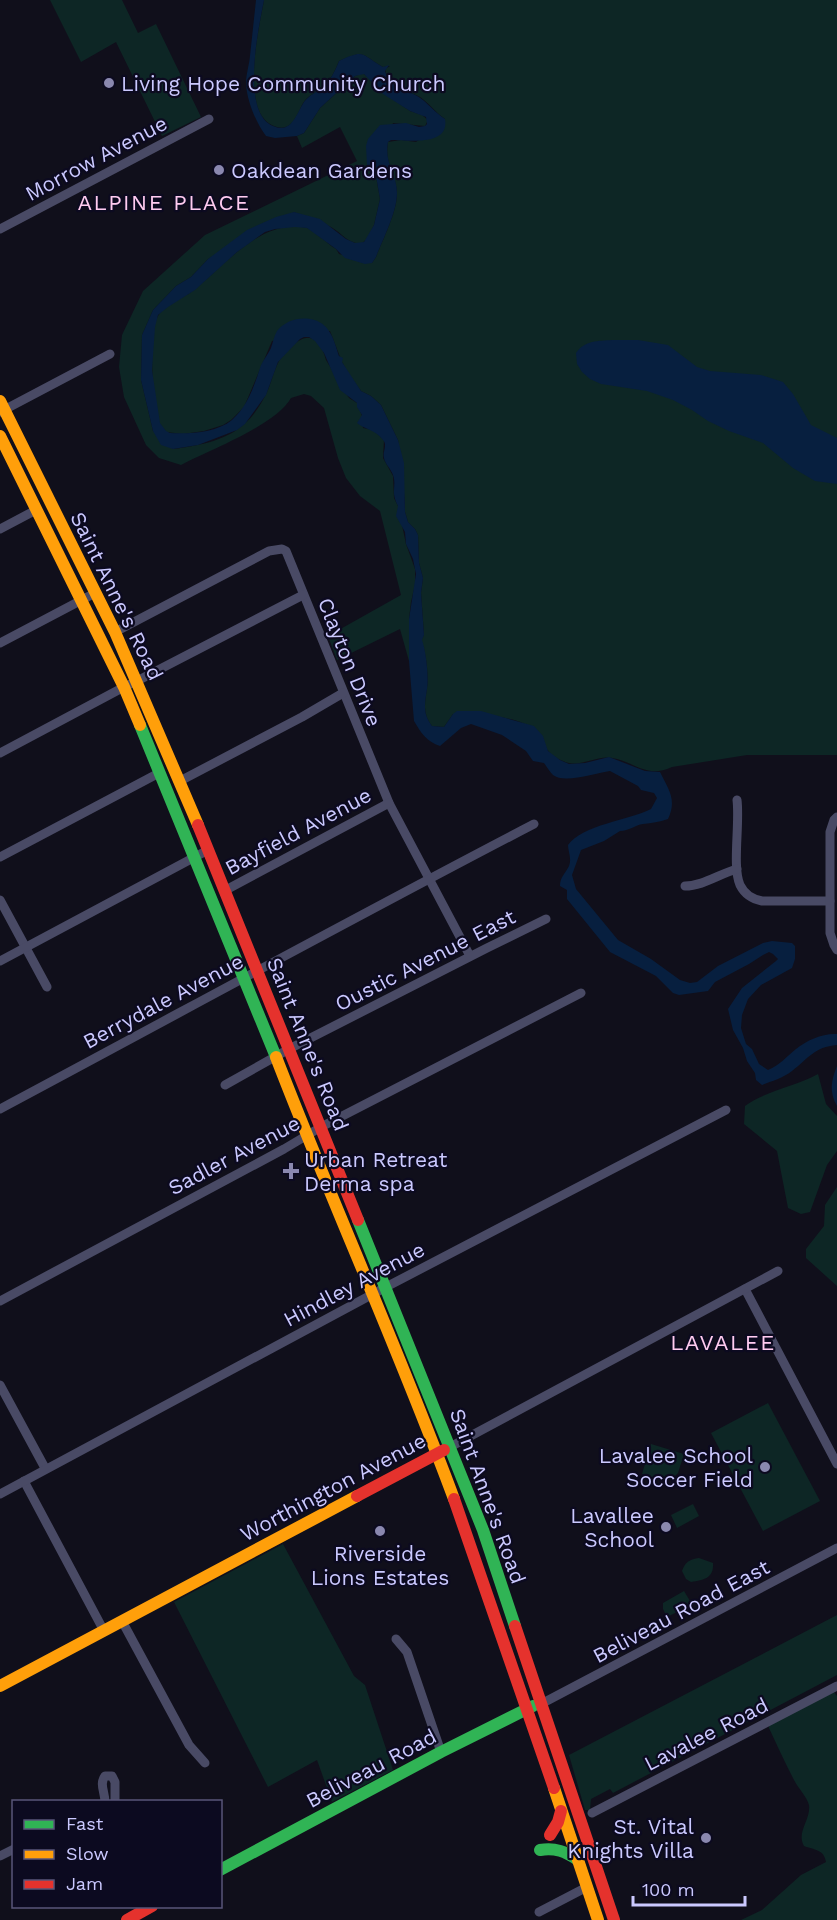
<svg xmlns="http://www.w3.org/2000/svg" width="837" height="1920" font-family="'Work Sans',sans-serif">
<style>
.green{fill:#0d2625}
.water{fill:#071f3f}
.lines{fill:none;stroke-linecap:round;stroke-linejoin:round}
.street{stroke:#494a65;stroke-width:9}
.fast{stroke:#30b455;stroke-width:12}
.slow{stroke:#ff9f0a;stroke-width:12}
.jam{stroke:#e5322d;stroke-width:12}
.poi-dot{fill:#8a88af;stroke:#0c0a20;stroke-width:2}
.labels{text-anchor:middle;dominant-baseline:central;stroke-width:4.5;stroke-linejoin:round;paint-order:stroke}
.poi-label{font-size:21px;fill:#cbc9ff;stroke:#0c0a20;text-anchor:start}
.street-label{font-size:21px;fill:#cbc9ff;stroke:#0c0a20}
.neighbourhood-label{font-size:22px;letter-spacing:1.5px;fill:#ffcbf0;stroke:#0c0a20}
</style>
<rect width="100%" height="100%" fill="#100f1b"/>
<!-- green -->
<g class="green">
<polygon points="50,0 122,0 138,33 156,24 201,117 162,136 116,42 81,62"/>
<path d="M 264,0 L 837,0 L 837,755 L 747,755 L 672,767 C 646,779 636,762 612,758 C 595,755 580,769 563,761 C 557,759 548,753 546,747 C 544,742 544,738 540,734 C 517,713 482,716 453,714 L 444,727 L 432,726 C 422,713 425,703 427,688 C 429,677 426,651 421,640 L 424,635 L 421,593 L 423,578 L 419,563 L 418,535 L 415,529 L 408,522 L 405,512 L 405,502 L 398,440 L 381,405 L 371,396 L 361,391 L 350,376 L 342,362 L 330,331 L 272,341 L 244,407 L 231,420 L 223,425 L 204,431 L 183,434 L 166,432 C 164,429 162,427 160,424 C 152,407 148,332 158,316 C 166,303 185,298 195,289 C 226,264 262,218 307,228 C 312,229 329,245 336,249 L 339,254 L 372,263 L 376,257 C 383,239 397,212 397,193 C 396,173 384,164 388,142 L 401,140 L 416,142 L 445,119 C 436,113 429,103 420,97 C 405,89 389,90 385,69 L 390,66 L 383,67 C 360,54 366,49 339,61 C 335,71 331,80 322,88 C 315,94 307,95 302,105 C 297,115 292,131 277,127 C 238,118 259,28 264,0 Z"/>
<path d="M 360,74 L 364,74 L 373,82 L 379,90 L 410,111 L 422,115 L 428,120 L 425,126 L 393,123 L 376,176 L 380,199 L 374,225 L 367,239 L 361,244 C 347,243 342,233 331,227 C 319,221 306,217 294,212 L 208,259 L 191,277 L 176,286 L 153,310 L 142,335 L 141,380 L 153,431 L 173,449 C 197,446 225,441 243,425 C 252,418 260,406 265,396 C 271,385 273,372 279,361 C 282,356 287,352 291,347 C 309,330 320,338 326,360 L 349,398 L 357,403 L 362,416 L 363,428 L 373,430 L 384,440 L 383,458 L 393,476 L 394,498 L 398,506 L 406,544 L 415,569 L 415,585 L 411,602 L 409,619 L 409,661 L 400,629 L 337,660 L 328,636 L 401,595 L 380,511 L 360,496 L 346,478 L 338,458 L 324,408 L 311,396 L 304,394 L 291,398 C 276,425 210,450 181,465 L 159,458 L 146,445 L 124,397 L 119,367 L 122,335 L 143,291 L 205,235 L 357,161 L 340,127 L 302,148 L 297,136 L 304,133 L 320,108 L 355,76 Z"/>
<path d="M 818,1074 L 826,1104 L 837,1116 L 837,1151 L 827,1165 L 810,1212 L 801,1214 L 788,1208 L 777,1151 L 744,1124 L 745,1106 C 765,1091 794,1087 818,1074 Z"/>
<polygon points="837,1187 837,1286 806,1258 806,1249 824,1226 825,1205"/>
<polygon points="768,1403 820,1501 763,1531 711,1433"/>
<polygon points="651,1444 684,1454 678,1473 671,1480 661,1481 642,1474"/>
<polygon points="693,1504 699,1516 677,1528 671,1515"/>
<polygon points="283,1544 354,1676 365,1685 393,1770 332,1802 317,1760 268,1787 174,1602"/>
<path d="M 699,1558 L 713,1563 C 714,1578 704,1580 691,1582 L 686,1579 L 682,1571 C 685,1562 690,1559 699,1558 Z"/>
<polygon points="684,1591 690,1601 687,1607 667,1617 663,1609 663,1603"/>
<polygon points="837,1615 837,1675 613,1793 610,1789 591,1799 590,1810 585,1810 569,1755"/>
<path d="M 834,1692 L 837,1696 L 837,1920 L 741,1920 L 762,1910 L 801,1875 L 826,1862 C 824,1849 814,1850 804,1846 C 796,1832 811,1820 809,1805 C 807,1797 798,1788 794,1780 C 785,1763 777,1745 769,1728 L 769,1725 Z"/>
</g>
<!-- water -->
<g class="water">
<path d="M 256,0 L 264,0 C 259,27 240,112 273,126 C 292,134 296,114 304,102 C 310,94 316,93 322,88 C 331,80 335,71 339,61 C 366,48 361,55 383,67 L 389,65 L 385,71 C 392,93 409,88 423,100 C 430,106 436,113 445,119 C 450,147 407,140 391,140 L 388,142 C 384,164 397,173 397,193 C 397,212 383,239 376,257 L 372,263 L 365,264 L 345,258 L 336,249 L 307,228 L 295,227 L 275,229 L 265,232 L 237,252 L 195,290 L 168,307 L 158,315 L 155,327 L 152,370 L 160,423 L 166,431 L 170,433 C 189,434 216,433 232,420 C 247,407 254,387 260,368 C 262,361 268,355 271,348 C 273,342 274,336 277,331 C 285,321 298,317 310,319 C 330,322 334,340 339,356 L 343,358 L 342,362 L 361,391 L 371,396 L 381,405 L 398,440 L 404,463 L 405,512 L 408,522 L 415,529 L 418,535 L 419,563 L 423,578 L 421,593 L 424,635 L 422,640 C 426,651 429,677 427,689 C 425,703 422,713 432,726 L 444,727 L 453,714 L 457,711 L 481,711 L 534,726 L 543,736 L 548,751 L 560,760 L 569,764 L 585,763 L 609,757 L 645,771 L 660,772 C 669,790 677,800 668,819 C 659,822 652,823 643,824 C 635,825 629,831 620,831 L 604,841 L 581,850 L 572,875 L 576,889 L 618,940 L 651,959 L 680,980 L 690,983 L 697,982 L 718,966 L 763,943 L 772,941 L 792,943 L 795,946 L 795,959 L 792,968 L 761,985 L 748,999 L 742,1015 L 741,1028 L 746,1044 L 752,1049 L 759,1064 L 768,1070 C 780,1065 786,1057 796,1049 C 807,1040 823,1033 837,1034 L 837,1045 C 814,1047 809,1058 792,1071 C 783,1078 772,1081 762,1085 L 756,1080 L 755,1073 L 747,1061 L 743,1048 L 733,1030 L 728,1009 L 742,988 L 776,961 L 778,959 L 773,954 L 769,952 L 763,955 L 749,964 L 715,982 L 708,991 L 679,995 L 673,993 L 656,976 L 610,952 L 567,899 L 567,890 L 560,886 C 560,877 565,874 569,866 C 572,859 568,851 568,845 C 582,825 629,820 651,809 L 657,798 L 654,793 L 641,790 L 638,786 L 610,771 C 596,773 564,784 553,775 C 550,772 547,767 544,763 L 533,761 L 526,751 L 502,735 L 471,724 L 461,728 L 440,746 C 427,742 421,733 414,721 L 409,661 L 409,619 L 416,574 L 413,559 L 406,544 L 405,532 L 396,516 L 398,506 C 390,491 397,487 393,475 C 391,469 385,464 384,458 C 382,452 388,445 383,440 C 375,429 365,430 357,423 L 362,415 L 357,407 L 357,403 L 340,390 L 324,353 L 315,341 L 309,337 L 304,337 L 300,339 L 278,362 L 266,395 L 245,424 L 237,430 L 198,445 L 173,449 L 161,445 L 153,431 L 141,380 L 142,335 L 153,310 L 176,286 L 191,277 L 208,259 L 247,230 L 276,217 L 294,212 L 320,219 L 346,239 L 355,243 L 364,242 L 374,225 L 380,199 L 376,176 L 367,165 L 366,146 L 368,139 L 380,125 L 406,123 L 419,127 L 425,126 L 427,124 L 426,117 L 410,111 L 383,94 L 364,74 L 355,76 L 320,108 L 304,133 L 297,136 L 275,138 L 266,136 C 256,123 247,101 246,84 C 246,74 249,66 250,56 C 252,37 254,19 256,0 Z"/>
<path d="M 612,340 L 638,340 L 668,345 L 697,367 L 710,371 L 761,375 L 783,382 L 793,394 L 811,425 L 837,438 L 837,484 L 815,481 L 793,468 L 763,443 L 729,431 L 708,421 L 692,410 L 673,400 L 647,391 L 601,384 L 590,379 L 582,372 L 577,364 L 576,353 C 585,340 598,341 612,340 Z"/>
<path d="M 837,1066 L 837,1106 C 829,1092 831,1081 837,1066 Z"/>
</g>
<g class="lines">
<!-- street -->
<g class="street">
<polyline points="0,229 209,119"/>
<polyline points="0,412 110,354"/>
<polyline points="0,529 36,510"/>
<polyline points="115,632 269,551 282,549 286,551 389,803 470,956"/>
<polyline points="0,643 95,593"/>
<polyline points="0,753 124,687 137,681 303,595"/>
<polyline points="180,781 302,717 343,693"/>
<path d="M 737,800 C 740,824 732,867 740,885 C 745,895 752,899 762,901 L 830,901"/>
<polyline points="837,817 834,820 830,832 830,933 834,945 837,950"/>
<polyline points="0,857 159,773"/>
<path d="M 685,886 C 703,886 719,874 737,869"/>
<polyline points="224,891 389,803"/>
<polyline points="0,900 47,987"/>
<polyline points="0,961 208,850"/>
<polyline points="225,1085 289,1049 487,948 546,919"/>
<path d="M 0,1109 C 178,1014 355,917 534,824"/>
<polyline points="745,1289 837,1464"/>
<polyline points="0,1301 284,1149 321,1127 581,993"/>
<polyline points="0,1385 45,1468"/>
<polyline points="450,1447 778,1271"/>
<polyline points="24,1481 104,1631"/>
<polyline points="0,1494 386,1287 726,1110"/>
<polyline points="122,1621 189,1745 205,1763"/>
<polyline points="396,1639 407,1652 441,1752"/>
<polyline points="541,1704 837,1548"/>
<path d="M 105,1802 C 105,1792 99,1784 105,1776 L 112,1776 L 115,1782 L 115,1802"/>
<polyline points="592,1813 837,1686"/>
<polyline points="0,1856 14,1849"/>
<polyline points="539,1912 587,1887"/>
</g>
<!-- fast -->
<g class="fast">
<polyline points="140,725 276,1057"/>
<polyline points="358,1220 483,1530 515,1626"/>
<path d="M 540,1850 C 555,1847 566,1852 578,1860"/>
<polyline points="220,1870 441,1752 533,1706"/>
</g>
<!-- slow -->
<g class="slow">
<polyline points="0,401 115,632 198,825"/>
<polyline points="0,436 124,687 140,725"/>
<path d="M 276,1057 C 333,1205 399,1350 454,1499"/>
<polyline points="0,1686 357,1496"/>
<polyline points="554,1788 598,1920"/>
</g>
<!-- jam -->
<g class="jam">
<polyline points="198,825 358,1220"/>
<polyline points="357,1496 444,1450"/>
<polyline points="454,1499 554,1788"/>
<polyline points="515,1626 614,1920"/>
<polyline points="550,1835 558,1822 561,1811"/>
<polyline points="127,1920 152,1906"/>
</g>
</g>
<!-- markers -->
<g class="poi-dot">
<circle cx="109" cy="83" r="6"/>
<circle cx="219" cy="170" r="6"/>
<path d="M288 1162h6v6h6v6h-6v6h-6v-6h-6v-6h6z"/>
<circle cx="765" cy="1467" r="6"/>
<circle cx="666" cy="1527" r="6"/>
<circle cx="380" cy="1531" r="6"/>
<circle cx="706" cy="1838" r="6"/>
</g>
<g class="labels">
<!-- poi labels -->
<g class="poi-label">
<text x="121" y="83">Living Hope Community Church</text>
<text x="231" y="170">Oakdean Gardens</text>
<text x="304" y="1159">Urban Retreat<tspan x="304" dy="24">Derma spa</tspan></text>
<text x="753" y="1455" text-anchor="end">Lavalee School<tspan x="753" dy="24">Soccer Field</tspan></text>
<text x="654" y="1515" text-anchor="end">Lavallee<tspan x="654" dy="24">School</tspan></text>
<text x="380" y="1553" text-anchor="middle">Riverside<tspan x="380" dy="24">Lions Estates</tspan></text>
<text x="694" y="1826" text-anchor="end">St. Vital<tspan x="694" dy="24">Knights Villa</tspan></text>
</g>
<!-- street labels -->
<g class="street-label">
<text transform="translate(96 158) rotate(-28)">Morrow Avenue</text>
<text transform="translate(117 596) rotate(64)">Saint Anne's Road</text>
<text transform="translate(350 662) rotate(68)">Clayton Drive</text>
<text transform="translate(298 831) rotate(-28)">Bayfield Avenue</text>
<text transform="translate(425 960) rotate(-27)">Oustic Avenue East</text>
<text transform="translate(163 1001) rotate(-28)">Berrydale Avenue</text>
<text transform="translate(308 1044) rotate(68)">Saint Anne's Road</text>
<text transform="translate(234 1155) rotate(-28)">Sadler Avenue</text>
<text transform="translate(354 1284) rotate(-28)">Hindley Avenue</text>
<text transform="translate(333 1487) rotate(-28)">Worthington Avenue</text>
<text transform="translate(488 1496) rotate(70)">Saint Anne's Road</text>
<text transform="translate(681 1611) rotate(-28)">Beliveau Road East</text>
<text transform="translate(706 1734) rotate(-27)">Lavalee Road</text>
<text transform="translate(371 1768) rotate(-28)">Beliveau Road</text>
</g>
<!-- neighbourhood labels -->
<g class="neighbourhood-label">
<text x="164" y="202">ALPINE PLACE</text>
<text x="723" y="1342">LAVALEE</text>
</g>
</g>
<!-- legend -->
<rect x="12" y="1800" width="210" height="108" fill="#0c0a20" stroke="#585679" stroke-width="1.5"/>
<rect x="24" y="1820" width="30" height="9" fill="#30b455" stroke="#585679" stroke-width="1.5"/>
<text x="66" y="1830" font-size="18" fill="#cbc9ff">Fast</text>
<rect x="24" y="1850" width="30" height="9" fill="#ff9f0a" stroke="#585679" stroke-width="1.5"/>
<text x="66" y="1860" font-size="18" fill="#cbc9ff">Slow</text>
<rect x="24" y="1880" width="30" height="9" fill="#e5322d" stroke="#585679" stroke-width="1.5"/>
<text x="66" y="1890" font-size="18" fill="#cbc9ff">Jam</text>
<!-- scale -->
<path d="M633 1896v9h112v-9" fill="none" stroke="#cbc9ff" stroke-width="3"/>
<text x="642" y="1896" font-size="18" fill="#cbc9ff" stroke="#0c0a20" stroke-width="4.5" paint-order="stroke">100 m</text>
</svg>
